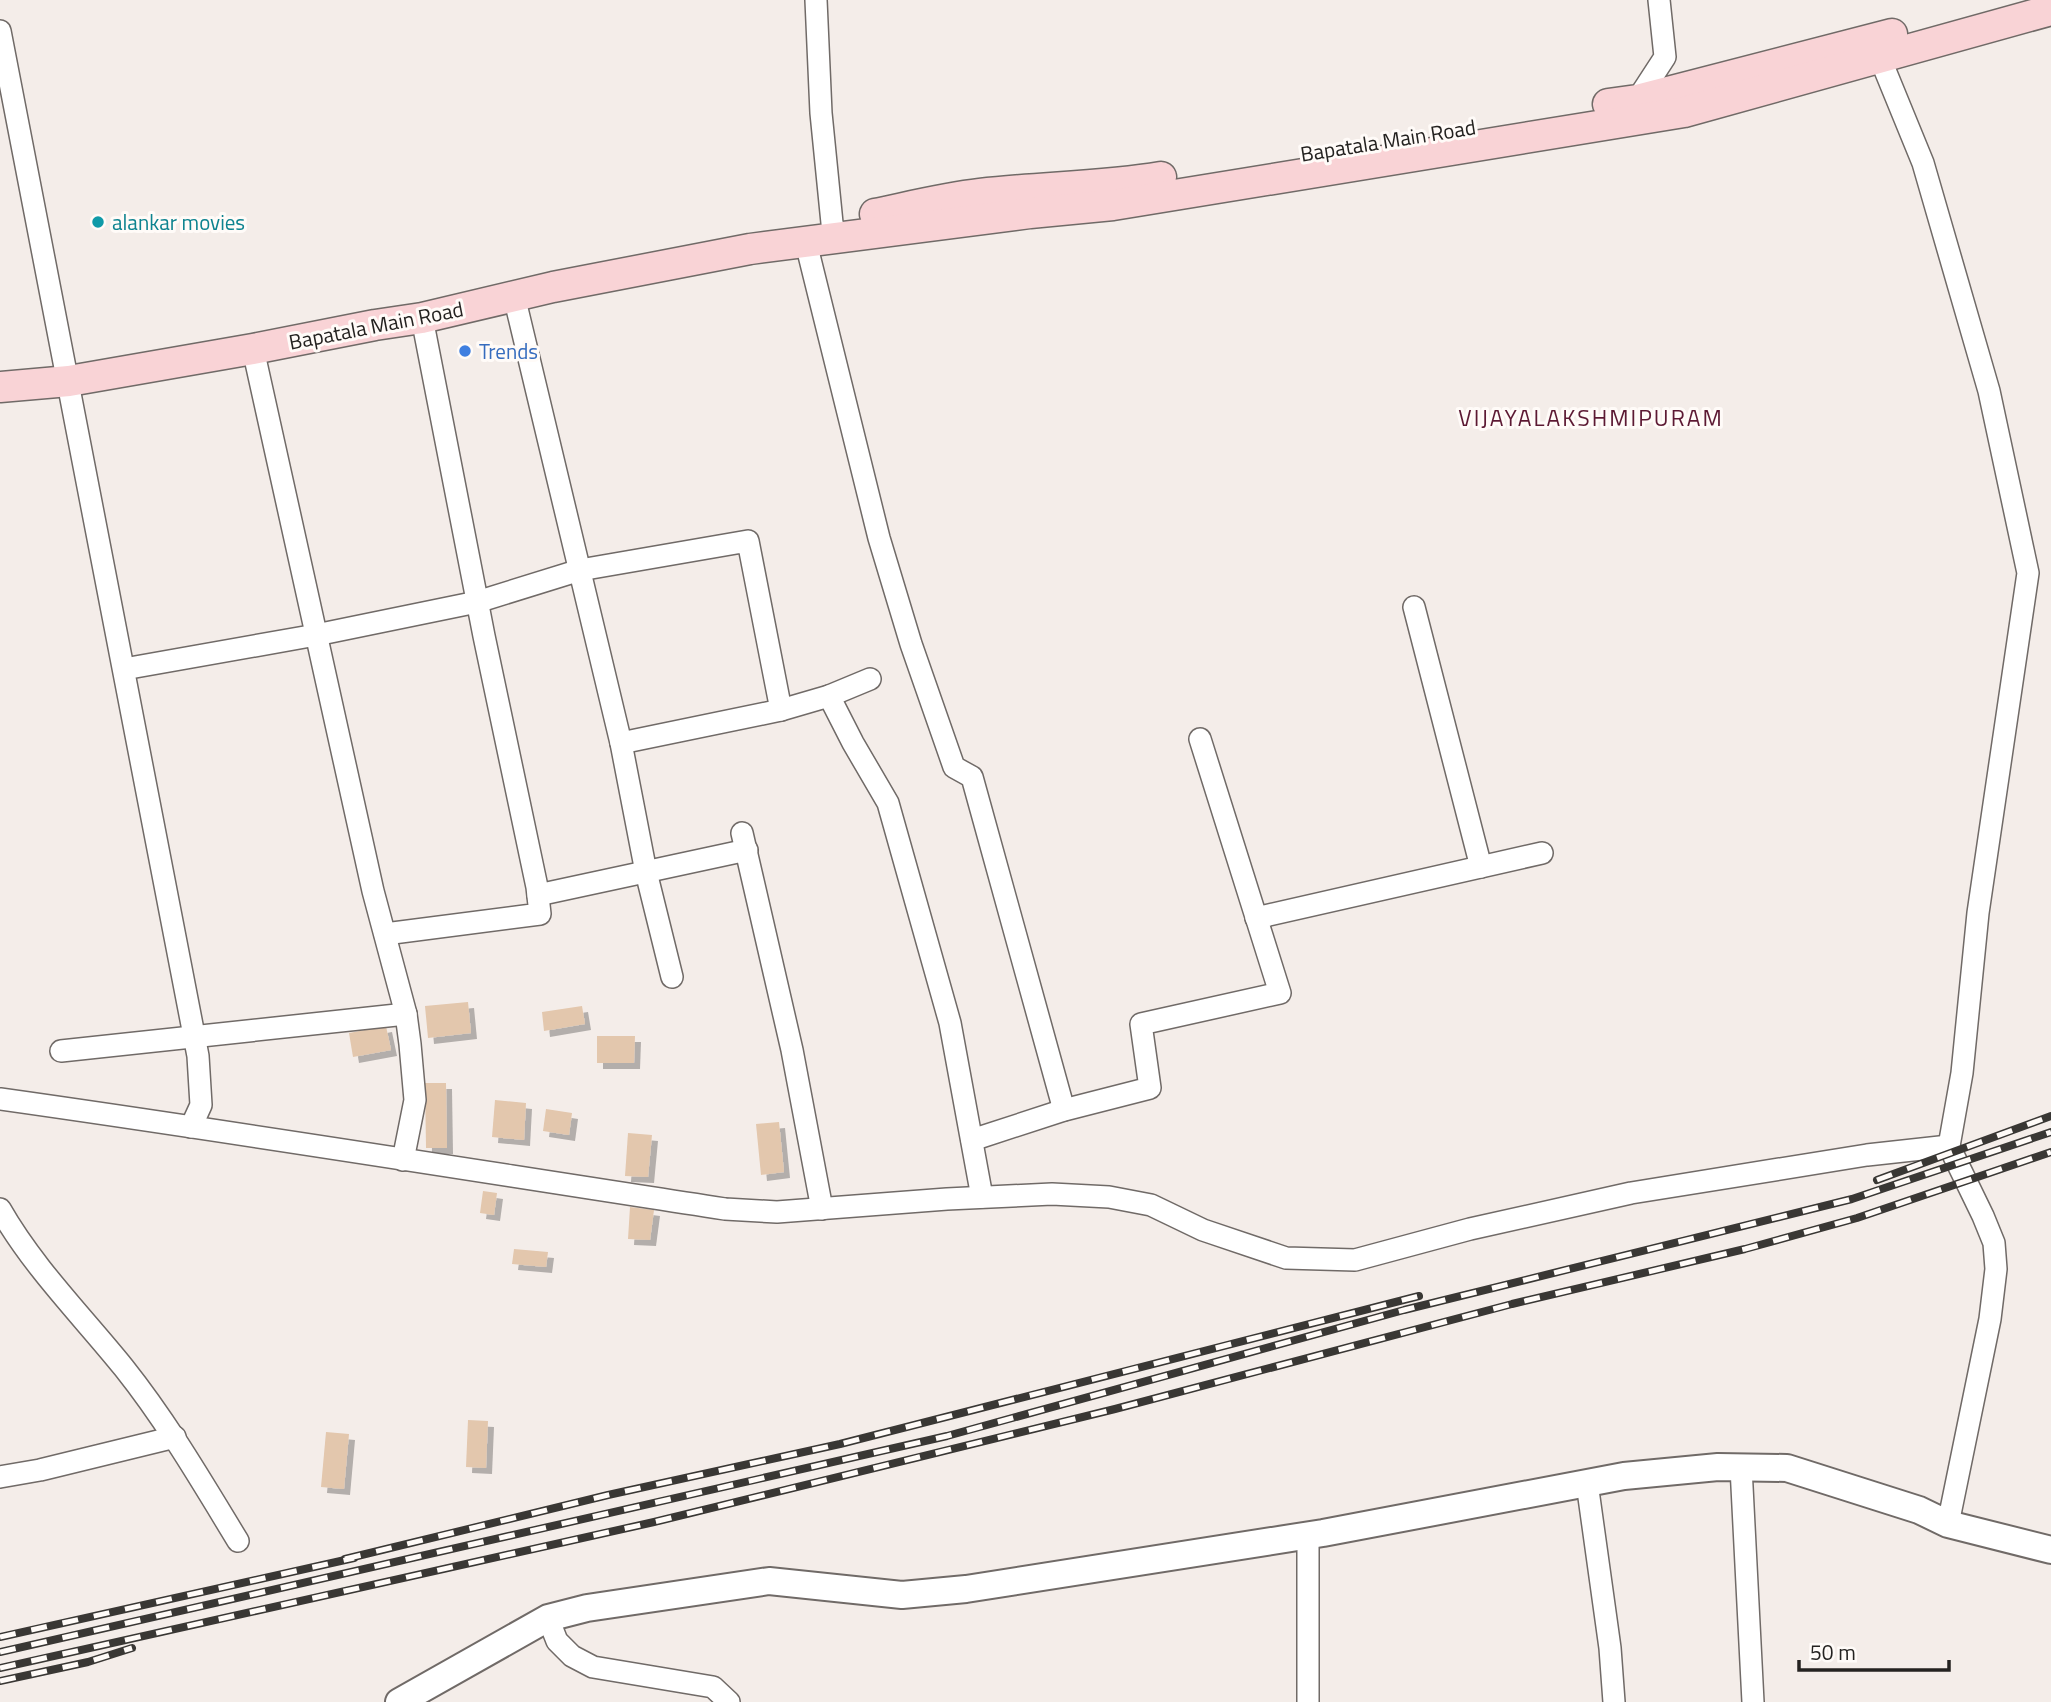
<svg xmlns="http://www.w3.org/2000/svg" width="2051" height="1702" font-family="'Titillium Web',sans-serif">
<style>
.building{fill:#e3c7ad;filter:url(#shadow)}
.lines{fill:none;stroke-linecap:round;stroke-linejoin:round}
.minor-casing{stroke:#706a67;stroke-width:24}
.tertiary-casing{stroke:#706a67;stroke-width:30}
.secondary-casing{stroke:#706a67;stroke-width:33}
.minor{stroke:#fff;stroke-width:21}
.tertiary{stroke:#fff;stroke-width:26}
.secondary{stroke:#f9d3d6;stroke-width:30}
.rail-casing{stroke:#393734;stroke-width:8}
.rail{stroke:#fffbf8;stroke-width:5;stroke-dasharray:16;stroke-linecap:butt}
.culture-dot{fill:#0f9aa8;stroke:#fffbf8;stroke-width:2.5}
.shop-dot{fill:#3f7fe0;stroke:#fffbf8;stroke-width:2.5}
.labels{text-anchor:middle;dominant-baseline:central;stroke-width:6;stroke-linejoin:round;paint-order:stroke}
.street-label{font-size:21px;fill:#242220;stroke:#fffbf8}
.culture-label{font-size:21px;fill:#0d838f;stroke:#fffbf8;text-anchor:start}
.shop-label{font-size:21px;fill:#366cbe;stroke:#fffbf8;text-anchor:start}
.neighbourhood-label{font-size:23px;letter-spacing:2px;fill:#5c1933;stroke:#fffbf8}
</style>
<defs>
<filter id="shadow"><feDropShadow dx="6" dy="6" stdDeviation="0" flood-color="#0004"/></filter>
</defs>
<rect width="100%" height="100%" fill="#f4ede9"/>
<!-- building -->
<g class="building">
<polygon points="468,1002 471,1033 428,1038 425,1006"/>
<polygon points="582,1006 585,1024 544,1031 542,1012"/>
<polygon points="386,1026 391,1050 353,1057 349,1033"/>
<polygon points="597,1036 635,1036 634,1063 597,1063"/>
<polygon points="425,1083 446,1083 447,1148 426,1148"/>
<polygon points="495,1100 526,1103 524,1140 492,1137"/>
<polygon points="546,1109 572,1113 569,1135 543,1131"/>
<polygon points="779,1122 784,1172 761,1175 756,1124"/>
<polygon points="628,1133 652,1135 648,1177 625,1176"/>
<polygon points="483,1191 497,1193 494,1215 480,1213"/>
<polygon points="630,1207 654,1210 650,1240 628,1239"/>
<polygon points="514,1249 548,1252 546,1267 512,1264"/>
<polygon points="468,1420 488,1421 486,1468 466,1467"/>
<polygon points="326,1432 349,1434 344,1489 321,1487"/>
</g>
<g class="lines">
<defs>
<g id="minor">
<polyline points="816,0 821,113 832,223 837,238"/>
<polyline points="0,31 198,1056 201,1105 191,1127"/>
<polyline points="1880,58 1923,163 1989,391 2028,573 1978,913 1962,1073 1949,1146 1983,1216 1994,1243 1996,1269 1990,1319 1948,1524"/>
<polyline points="1637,100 1665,57 1659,0"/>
<polyline points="806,243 879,538 911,644 954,767 972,777 1064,1110"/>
<polyline points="514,296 621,743 646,872 672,977"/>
<polyline points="253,349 373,891 406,1014 410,1044 415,1100 403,1160"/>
<polyline points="1414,607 1481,867"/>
<polyline points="124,669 316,635 477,602 580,570 748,541 781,710"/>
<polyline points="829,696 853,743 888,803 950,1023 982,1197"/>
<polyline points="621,743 781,710 829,696 870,679"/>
<polyline points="742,833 792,1050 822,1209"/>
<polyline points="538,895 747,850"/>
<polyline points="1256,918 1542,853"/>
<polyline points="385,934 540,914 537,887 484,636 422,318"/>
<polyline points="61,1051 406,1014"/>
<path d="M 0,1099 C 242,1133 483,1172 725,1209 L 777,1212 L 947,1199 L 1052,1194 L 1109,1197 L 1151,1205 L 1203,1230 L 1286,1258 L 1355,1260 L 1470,1229 L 1631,1193 L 1867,1155 L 1949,1146"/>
<polyline points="972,1140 1064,1110 1150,1088 1141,1024 1280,993 1200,739"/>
<path d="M 0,1209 C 33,1267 82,1316 124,1368 C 167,1422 202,1482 238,1541"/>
<polyline points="1741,1467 1753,1702"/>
<polyline points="0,1477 40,1470 175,1437"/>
<polyline points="1587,1483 1610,1648 1614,1702"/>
<polyline points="548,1618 557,1641 572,1656 593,1667 713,1687 729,1702"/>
<polyline points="1308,1702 1308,1535"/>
</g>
<polyline id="tertiary" points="399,1702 548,1618 587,1608 769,1581 902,1595 966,1589 1323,1533 1624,1476 1718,1467 1787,1468 1919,1510 1948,1524 2051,1550"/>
<g id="secondary">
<polyline points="1608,104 1637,100 1892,34"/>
<path d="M 875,214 C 909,207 945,198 980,194 C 1040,187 1102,187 1161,177"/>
<polyline points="0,387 69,381 253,349 375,325 422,318 553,287 750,249 1030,213 1113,205 1684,112 2051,10"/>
</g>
</defs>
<!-- minor casing -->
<use href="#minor" class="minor-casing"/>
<!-- tertiary casing -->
<use href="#tertiary" class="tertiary-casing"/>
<!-- secondary casing -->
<use href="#secondary" class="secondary-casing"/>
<!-- minor -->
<use href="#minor" class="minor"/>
<!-- tertiary -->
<use href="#tertiary" class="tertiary"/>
<!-- secondary -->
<use href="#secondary" class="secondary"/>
<defs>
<g id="rail">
<polyline points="1877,1180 2051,1116"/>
<polyline points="345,1559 608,1495 840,1444 1419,1296"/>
<polyline points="0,1637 354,1558"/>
<polyline points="0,1652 947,1436 1404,1310 1852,1199 2051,1132"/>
<polyline points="0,1668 654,1522 1115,1409 1512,1304 1745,1249 1857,1218 2051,1152"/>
<polyline points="0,1681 88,1662 132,1648"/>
</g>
</defs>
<!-- rail casing -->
<use href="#rail" class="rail-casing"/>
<!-- rail -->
<use href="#rail" class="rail"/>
</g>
<!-- markers -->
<circle class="culture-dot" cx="98" cy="222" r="7"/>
<circle class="shop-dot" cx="465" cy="351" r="7"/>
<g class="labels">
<!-- street labels -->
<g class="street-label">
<text transform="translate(1388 140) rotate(-9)">Bapatala Main Road</text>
<text transform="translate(376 325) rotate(-11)">Bapatala Main Road</text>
</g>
<!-- culture labels -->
<g class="culture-label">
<text x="112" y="222">alankar movies</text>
</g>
<!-- shop labels -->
<g class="shop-label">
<text x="479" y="351">Trends</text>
</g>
<!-- neighbourhood labels -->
<g class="neighbourhood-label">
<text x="1591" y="417">VIJAYALAKSHMIPURAM</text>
</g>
</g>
<!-- scale -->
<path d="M1799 1660v10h150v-10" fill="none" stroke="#242220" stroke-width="3.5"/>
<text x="1810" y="1660" font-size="21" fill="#242220" stroke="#fffbf8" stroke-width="5" paint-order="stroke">50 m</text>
</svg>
